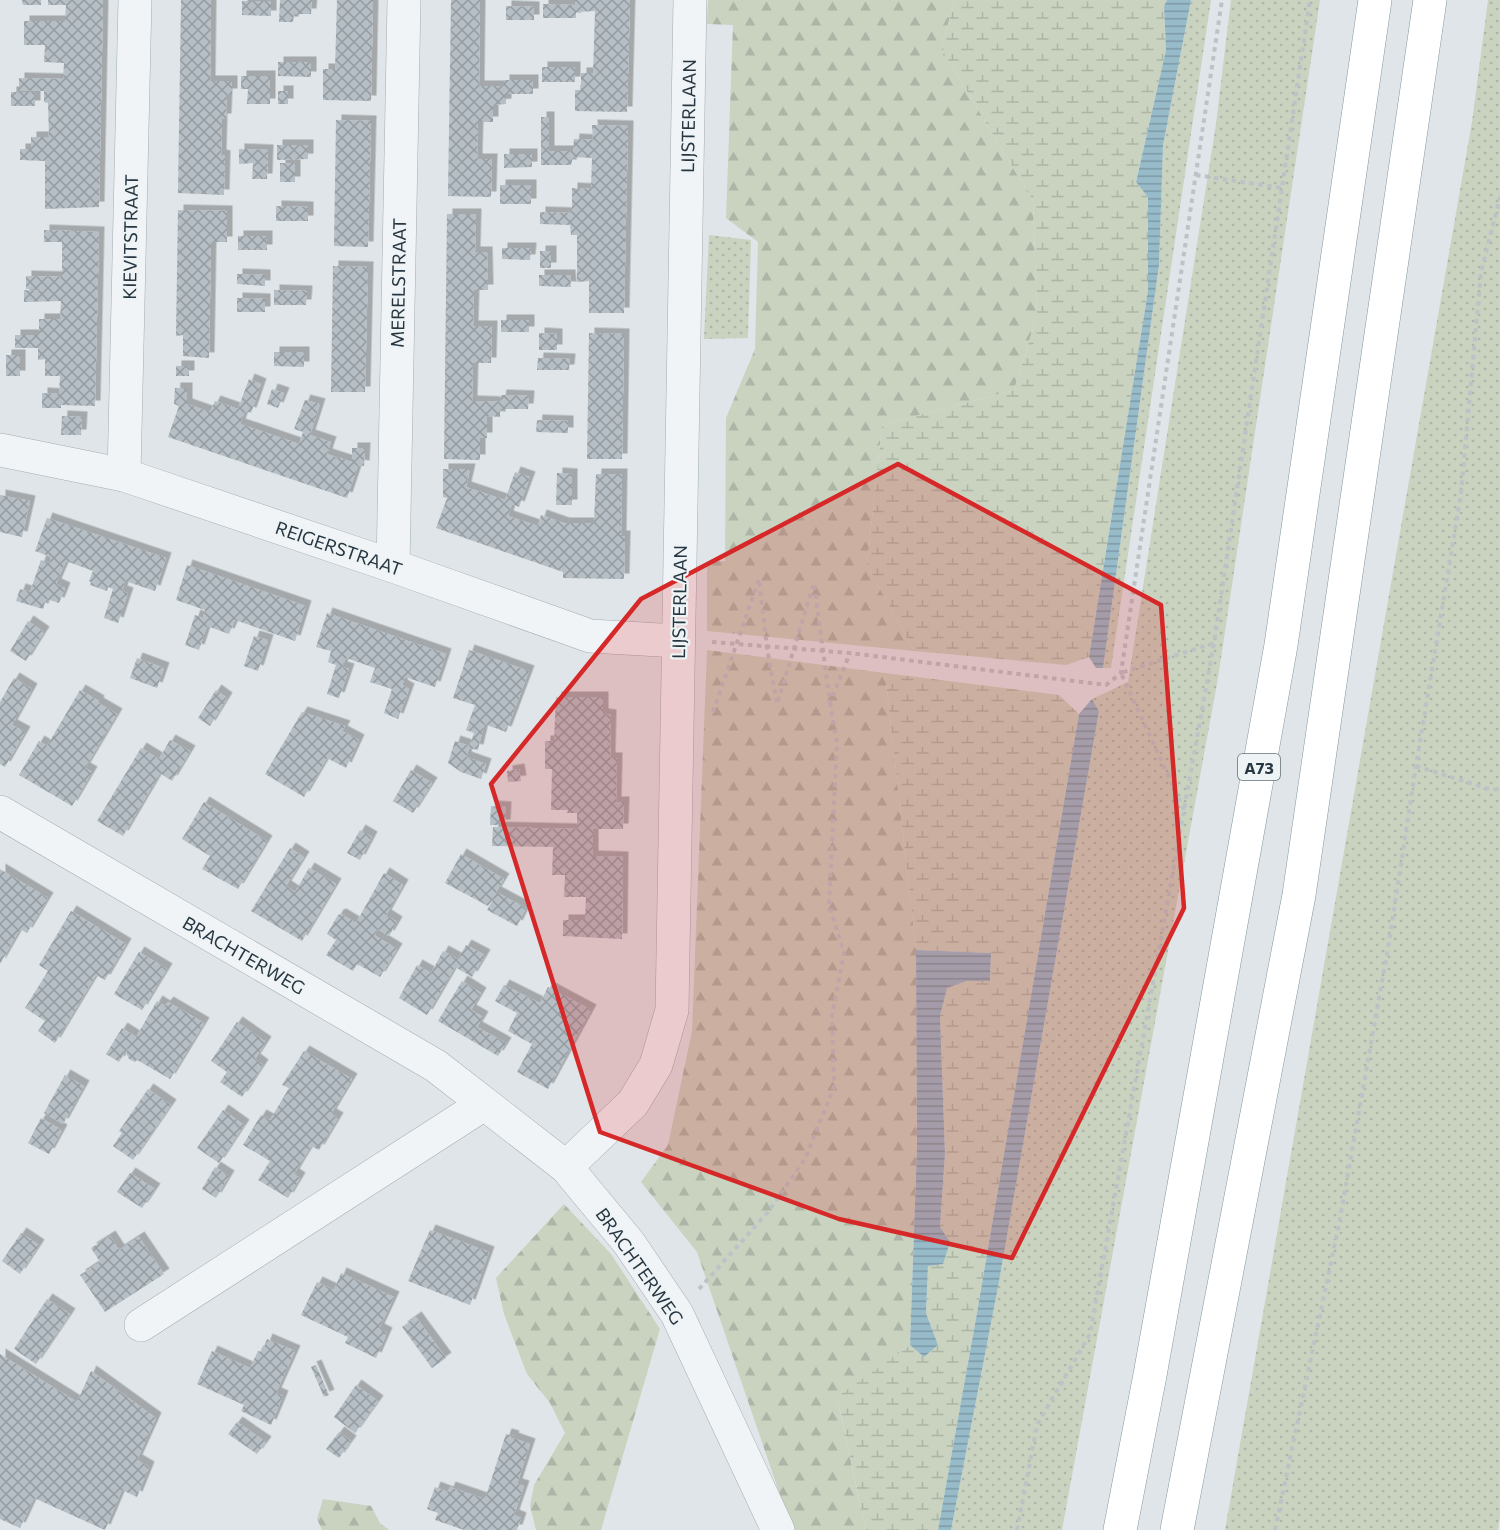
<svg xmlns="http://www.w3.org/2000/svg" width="1500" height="1530" font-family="Commissioner,sans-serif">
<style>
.green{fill:url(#green-dots)}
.forest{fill:url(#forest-firs)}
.wetland{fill:url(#wetland-marsh)}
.water{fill:url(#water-rules)}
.building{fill:url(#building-cross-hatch);filter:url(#shadow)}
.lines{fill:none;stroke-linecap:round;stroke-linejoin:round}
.minor-casing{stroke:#a4adb2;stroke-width:34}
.highway-casing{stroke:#86969f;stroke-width:34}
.path{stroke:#bcc3c7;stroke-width:4;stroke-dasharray:4.5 4.5;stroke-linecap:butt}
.minor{stroke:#f1f4f7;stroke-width:33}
.highway{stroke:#fff;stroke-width:33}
.marked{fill:#d62828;fill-opacity:0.2;stroke:#d62828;stroke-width:4.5;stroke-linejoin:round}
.labels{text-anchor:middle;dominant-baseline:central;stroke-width:4.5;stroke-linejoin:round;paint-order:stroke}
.shield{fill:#eef3f6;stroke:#636f77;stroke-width:1.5}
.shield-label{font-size:16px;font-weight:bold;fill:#273640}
.street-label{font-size:18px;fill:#273640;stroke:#eef3f6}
</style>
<defs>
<pattern id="green-dots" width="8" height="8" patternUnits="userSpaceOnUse" patternTransform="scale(1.5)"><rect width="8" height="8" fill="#c9d3c0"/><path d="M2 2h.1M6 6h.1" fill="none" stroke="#adb6a6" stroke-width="1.8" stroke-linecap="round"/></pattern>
<pattern id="forest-firs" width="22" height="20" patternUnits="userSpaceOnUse" patternTransform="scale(1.5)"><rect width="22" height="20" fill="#c9d3c0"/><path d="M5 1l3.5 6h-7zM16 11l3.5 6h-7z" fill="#adb6a6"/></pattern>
<pattern id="wetland-marsh" width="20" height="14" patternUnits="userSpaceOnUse" patternTransform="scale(1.5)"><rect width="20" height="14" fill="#c9d3c0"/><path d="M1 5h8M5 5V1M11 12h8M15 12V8" fill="none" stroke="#adb6a6"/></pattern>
<pattern id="water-rules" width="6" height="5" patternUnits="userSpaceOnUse" patternTransform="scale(1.5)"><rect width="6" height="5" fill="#98bbca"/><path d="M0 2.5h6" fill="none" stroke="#7c99a5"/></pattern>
<pattern id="building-cross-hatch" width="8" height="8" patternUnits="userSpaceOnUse" patternTransform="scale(1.5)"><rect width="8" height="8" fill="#b6bfc5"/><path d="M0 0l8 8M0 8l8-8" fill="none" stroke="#949ca1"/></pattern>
<filter id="shadow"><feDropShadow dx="5.5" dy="-5.5" stdDeviation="0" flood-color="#0004"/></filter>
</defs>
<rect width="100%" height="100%" fill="#dfe5e8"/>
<!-- green -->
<g class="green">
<polygon points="1191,0 1211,0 1111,668 1103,668 1159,265 1163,145"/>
<polygon points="1231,0 1320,0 1218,678 1062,1530 951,1530 998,1287 1099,711 1092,699 1128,682 1216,124"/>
<polygon points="1488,0 1500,0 1500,1517 1498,1530 1225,1530 1472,122"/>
<polygon points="709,235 751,240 748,338 704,339"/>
</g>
<!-- forest -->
<g class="forest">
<polygon points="708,0 955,0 941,48 1033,201 1037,316 1014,390 882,425 867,565 914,651 707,631 707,562 725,561 726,418 755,349 758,242 726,218 733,25 707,24"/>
<polygon points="707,650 885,673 916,950 917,1147 910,1345 837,1398 866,1530 792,1530 697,1252 641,1182 668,1145 692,1031"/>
<polygon points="564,1204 611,1254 660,1329 601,1530 536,1530 530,1506 534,1485 565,1433 550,1403 527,1374 504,1314 496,1278"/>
<polygon points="323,1499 371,1506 380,1523 389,1530 322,1530 317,1519"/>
</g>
<!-- wetland -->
<g class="wetland">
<polygon points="955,0 1167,0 1164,6 1166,50 1136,181 1148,197 1148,291 1089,657 1066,665 914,651 867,565 882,425 1014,390 1037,316 1033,201 941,48"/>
<polygon points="885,673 1059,695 1079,714 977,1313 938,1530 866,1530 837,1397 910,1345 924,1357 938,1345 926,1313 928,1266 940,1227 945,1154 940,1016 946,988 967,981 990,981 991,953 916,950"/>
</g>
<!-- water -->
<g class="water">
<polygon points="1167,0 1191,0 1163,145 1159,265 1103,668 1096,668 1089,657 1148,291 1148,197 1136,182 1166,50 1164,6"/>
<polygon points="1092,699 1099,711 998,1287 951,1530 938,1530 977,1313 1079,714"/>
<polygon points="916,950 991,953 990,981 967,981 947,988 940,1016 945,1154 940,1227 950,1242 943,1264 928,1266 926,1313 938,1345 924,1357 910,1345 917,1147"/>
</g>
<!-- building -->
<g class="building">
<polygon points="22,0 41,0 41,5 23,5"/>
<polygon points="48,0 103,0 99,207 45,209 45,161 20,160 20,149 31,149 31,137 49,137 48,103 44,102 44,91 19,90 19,78 63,79 64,63 44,62 45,45 24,45 24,21 65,21 66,5 48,5"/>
<polygon points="181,0 211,0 210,81 232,81 232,94 227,94 226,119 222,119 221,155 225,156 224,195 178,193"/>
<polygon points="280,0 312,0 311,14 294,14 293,22 279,22"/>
<polygon points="337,0 373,0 371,101 323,100 323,69 335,69"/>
<polygon points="451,0 480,0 479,86 504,86 504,80 533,80 533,94 506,94 506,104 493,105 493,122 478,122 477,159 492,159 491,197 448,196"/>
<polygon points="575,0 630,0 627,112 575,111 575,90 581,90 581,73 593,73 595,11 576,12 576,18 543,18 543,4 575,5"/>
<polygon points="242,1 271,1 271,16 242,15"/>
<polygon points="506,6 534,7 534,20 506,20"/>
<polygon points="278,62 311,62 311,77 278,76"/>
<rect x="542" y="67" width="33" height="15"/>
<polygon points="241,76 270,76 270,104 247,104 248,89 241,89"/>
<rect x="278" y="91" width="10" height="13"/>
<rect x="11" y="92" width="24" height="14"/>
<polygon points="541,117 549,117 549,151 573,151 574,139 593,140 592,125 628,126 624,313 589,313 589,281 577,282 577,235 571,235 570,225 540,224 540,212 572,213 572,188 591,189 592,158 573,157 571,165 541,165"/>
<polygon points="336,120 371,121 368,247 334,246"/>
<polygon points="277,145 308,145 308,159 277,160"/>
<polygon points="239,149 268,150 267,179 252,179 253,163 239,164"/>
<polygon points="504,154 532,154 532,167 504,168"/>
<rect x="280" y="163" width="15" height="19"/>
<rect x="500" y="185" width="31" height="19"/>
<polygon points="276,206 308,207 308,221 276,221"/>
<polygon points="178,210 227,211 227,242 211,242 209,358 183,356 183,335 176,336"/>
<polygon points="447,214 476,214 475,252 487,252 488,290 474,290 473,326 492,326 491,363 473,363 472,401 500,402 501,395 529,396 528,409 500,409 500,417 487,416 487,438 480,438 480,460 444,459"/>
<polygon points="44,230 99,232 95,406 61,405 61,408 42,408 42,393 59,394 60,376 45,376 45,359 38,360 38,348 15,348 15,335 39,335 39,319 60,319 61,301 24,302 24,290 39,291 39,289 26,289 26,276 62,277 62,242 44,242"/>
<rect x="238" y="236" width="29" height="14"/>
<polygon points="502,248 531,248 530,260 502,259"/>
<rect x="540" y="251" width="11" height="17"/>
<polygon points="333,266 368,267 365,392 331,392"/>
<polygon points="237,274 265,275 265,286 237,284"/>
<polygon points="539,275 570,275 571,287 539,286"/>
<polygon points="274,290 307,291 306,305 274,305"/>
<polygon points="237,298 265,299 265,312 237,312"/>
<rect x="501" y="320" width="28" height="12"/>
<polygon points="539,333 557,334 557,350 539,350"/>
<polygon points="589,333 624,334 622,459 587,459"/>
<polygon points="274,352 304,352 304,367 274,366"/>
<rect x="6" y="355" width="14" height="21"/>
<polygon points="538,358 570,359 569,370 537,370"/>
<rect x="176" y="366" width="13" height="10"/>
<polygon points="249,379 261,384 251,413 245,411 240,424 299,444 303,432 294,429 305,400 320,404 310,435 331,442 327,454 352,462 352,448 365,448 364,466 358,465 347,498 168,437 179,406 174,404 175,388 187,388 187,404 210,412 215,401 238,409"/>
<polygon points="272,389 284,393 278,408 267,404"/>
<polygon points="62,416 82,417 81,435 61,435"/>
<polygon points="537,420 568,421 568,433 536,432"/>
<polygon points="443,469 470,469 466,487 505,500 515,472 530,477 519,507 512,504 508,516 538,526 541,515 564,523 594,523 596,474 622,474 621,536 625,536 624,579 563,578 563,572 436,528 447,498 443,497"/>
<polygon points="557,473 572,474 572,505 556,505"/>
<polygon points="0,495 30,501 22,537 0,532"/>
<polygon points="47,518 166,558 155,591 125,581 122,591 128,593 118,623 104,618 113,589 108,587 107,591 90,585 91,582 89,581 93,571 66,561 56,584 65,588 59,603 46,599 43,609 16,601 20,589 30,592 41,560 50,563 51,557 35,551"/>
<polygon points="187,565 306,606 295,641 235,620 229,634 207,626 199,650 185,645 195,615 203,618 205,610 176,600"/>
<polygon points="327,613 446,654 435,687 405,677 402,685 409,689 398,719 384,713 392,689 370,682 375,668 346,658 342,667 349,669 339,698 327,694 336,665 328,662 331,651 316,647"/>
<polygon points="28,621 44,632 26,661 10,651"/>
<polygon points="254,636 268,640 258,671 244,666"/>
<polygon points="469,650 529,671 506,732 484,724 478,750 469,748 474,733 466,730 475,705 453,698"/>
<polygon points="137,658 164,668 157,688 130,678"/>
<polygon points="14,678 32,689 12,725 25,732 5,767 0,764 0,702"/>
<polygon points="80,690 99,701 98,703 117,714 85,768 92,772 72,806 19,775 39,741 47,746"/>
<polygon points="216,690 227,698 210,726 198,718"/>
<polygon points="556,697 603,697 603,714 611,715 610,758 617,758 616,802 624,802 623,829 593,829 593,856 623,857 622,939 563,936 563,920 585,920 586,897 564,897 565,875 552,875 553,847 492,846 493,827 577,829 577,813 567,813 568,810 551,810 552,769 545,769 545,741 554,741"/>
<polygon points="302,712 345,726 342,731 359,740 346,768 327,758 304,797 265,774"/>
<polygon points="170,740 190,751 172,781 160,773 123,836 97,821 141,748 159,759"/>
<polygon points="455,741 470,746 466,757 486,764 481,779 461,772 448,763"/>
<polygon points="519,769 521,781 508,782 507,771"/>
<polygon points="411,770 432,783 413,813 393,801"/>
<polygon points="204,802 267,841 238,889 202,869 210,856 182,839"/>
<polygon points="491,806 506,807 505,825 490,825"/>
<polygon points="360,830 372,837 360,860 347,853"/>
<polygon points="290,848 304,857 286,886 295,892 309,868 336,884 302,941 251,911"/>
<polygon points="461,854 504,879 496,892 526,908 517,926 487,910 494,898 488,906 445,883"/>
<polygon points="0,869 48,898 27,933 20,929 0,964"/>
<polygon points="384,873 403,885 386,915 397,922 389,936 378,929 374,935 397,949 380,977 357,964 353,971 326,955 336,940 327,934 338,915 341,914 356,923"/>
<polygon points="71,911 126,944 105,980 96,975 55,1043 38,1031 45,1021 25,1008 48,971 39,965"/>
<polygon points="466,945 485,955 472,977 455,967 427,1015 399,998 417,965 431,973 443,951 458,959"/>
<polygon points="139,952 167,969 142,1010 114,994"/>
<polygon points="462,981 481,993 471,1010 483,1017 477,1027 506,1043 498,1056 438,1021"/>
<polygon points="504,985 540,1003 548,987 591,1010 548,1089 517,1072 532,1044 508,1031 517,1013 495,1001"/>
<polygon points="157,1001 165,1006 168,1002 204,1023 170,1079 137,1060 135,1062 129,1059 126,1053 129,1046 119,1062 106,1054 122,1028 136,1037"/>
<polygon points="237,1022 266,1042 255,1059 263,1065 242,1097 220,1082 227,1072 211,1061"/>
<polygon points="304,1051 352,1079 331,1114 338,1118 319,1150 311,1146 294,1174 300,1178 288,1198 258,1180 270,1161 243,1145 261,1115 270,1120 289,1088 282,1085"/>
<polygon points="65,1075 84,1086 63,1124 44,1113"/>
<polygon points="148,1089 171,1105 133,1160 113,1146 122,1133 119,1131"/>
<polygon points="223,1110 244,1125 219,1163 197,1148"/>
<polygon points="41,1118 62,1130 49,1154 28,1143"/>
<polygon points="215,1167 229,1176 216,1198 202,1189"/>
<polygon points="130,1173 155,1189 142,1208 117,1192"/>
<polygon points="430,1230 489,1252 470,1305 408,1281"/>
<polygon points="21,1233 39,1245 20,1274 2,1261"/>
<polygon points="110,1236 119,1250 139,1237 164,1274 105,1312 80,1275 100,1262 91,1248"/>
<polygon points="341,1273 394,1297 379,1329 387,1333 376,1358 345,1343 348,1337 301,1315 317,1282 334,1290"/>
<polygon points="47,1299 70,1314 36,1364 14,1349"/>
<polygon points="416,1317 446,1358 432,1368 402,1327"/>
<polygon points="267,1339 295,1351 276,1393 283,1396 271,1425 241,1411 244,1405 197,1384 212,1351 250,1368 258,1351 262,1352"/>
<polygon points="0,1354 77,1402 91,1371 156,1418 137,1460 149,1467 137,1497 122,1490 105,1530 34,1498 20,1528 0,1519"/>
<polygon points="316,1365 329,1395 324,1397 311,1367"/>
<polygon points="356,1385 378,1401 355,1433 334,1417"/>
<polygon points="237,1422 266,1442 257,1454 228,1434"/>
<polygon points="339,1432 351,1441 339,1458 326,1449"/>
<polygon points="506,1434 514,1436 513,1438 530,1444 517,1484 524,1486 514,1515 521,1518 517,1530 464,1530 435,1520 438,1513 427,1509 435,1487 448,1492 450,1487 485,1499"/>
</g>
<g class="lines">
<defs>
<g id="minor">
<polyline points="0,450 124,475 393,566 590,636 678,641"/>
<polyline points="124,475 135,0"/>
<polyline points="393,566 404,0"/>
<polyline points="0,812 436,1066 566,1167 629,1243 677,1314 778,1530"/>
<polyline points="566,1167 633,1103 656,1065 672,1010 690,0"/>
<polyline points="141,1325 484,1104"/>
</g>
<g id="highway">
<polyline points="1120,1530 1150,1375 1281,645 1375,0"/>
<polyline points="1177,1530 1299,895 1430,0"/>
</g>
</defs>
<!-- minor casing -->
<use href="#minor" class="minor-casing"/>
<!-- highway casing -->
<use href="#highway" class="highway-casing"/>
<!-- path -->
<g class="path">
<polyline points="1196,175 1282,188"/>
<polyline points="712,642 850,653 1106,685 1121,673 1222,0"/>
<polyline points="713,712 759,579 767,648 777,704 814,583 830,703 850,653"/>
<polyline points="1416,766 1492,790 1500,789"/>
<polyline points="1184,810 1121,673 1214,643"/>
<polyline points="699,1289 768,1212 805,1159 834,1087 832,1015 844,953 829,904 837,743 830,703"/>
<polyline points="1017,1530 1037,1425 1090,1334 1214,643 1310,0"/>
<polyline points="1275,1530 1339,1224 1389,942 1416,766 1461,494 1481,272 1500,197"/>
</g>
<!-- minor -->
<use href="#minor" class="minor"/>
<!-- highway -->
<use href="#highway" class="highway"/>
</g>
<!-- marked area -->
<path class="marked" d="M 898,464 L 1161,605 L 1184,908 L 1012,1258 L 839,1219 L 600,1132 L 491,784 L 641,599 Z"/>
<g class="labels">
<!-- shield labels -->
<rect class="shield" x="1238" y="754" width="42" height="26" rx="4.5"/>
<g class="shield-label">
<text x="1259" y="767">A73</text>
</g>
<!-- street labels -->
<g class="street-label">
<text transform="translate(688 116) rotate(-89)">LIJSTERLAAN</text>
<text transform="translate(130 237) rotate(-89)">KIEVITSTRAAT</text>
<text transform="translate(398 283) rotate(-89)">MERELSTRAAT</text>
<text transform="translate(339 548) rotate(19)">REIGERSTRAAT</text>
<text transform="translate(679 602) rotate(-89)">LIJSTERLAAN</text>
<text transform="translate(244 955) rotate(30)">BRACHTERWEG</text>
<text transform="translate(640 1266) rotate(55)">BRACHTERWEG</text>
</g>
</g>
</svg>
